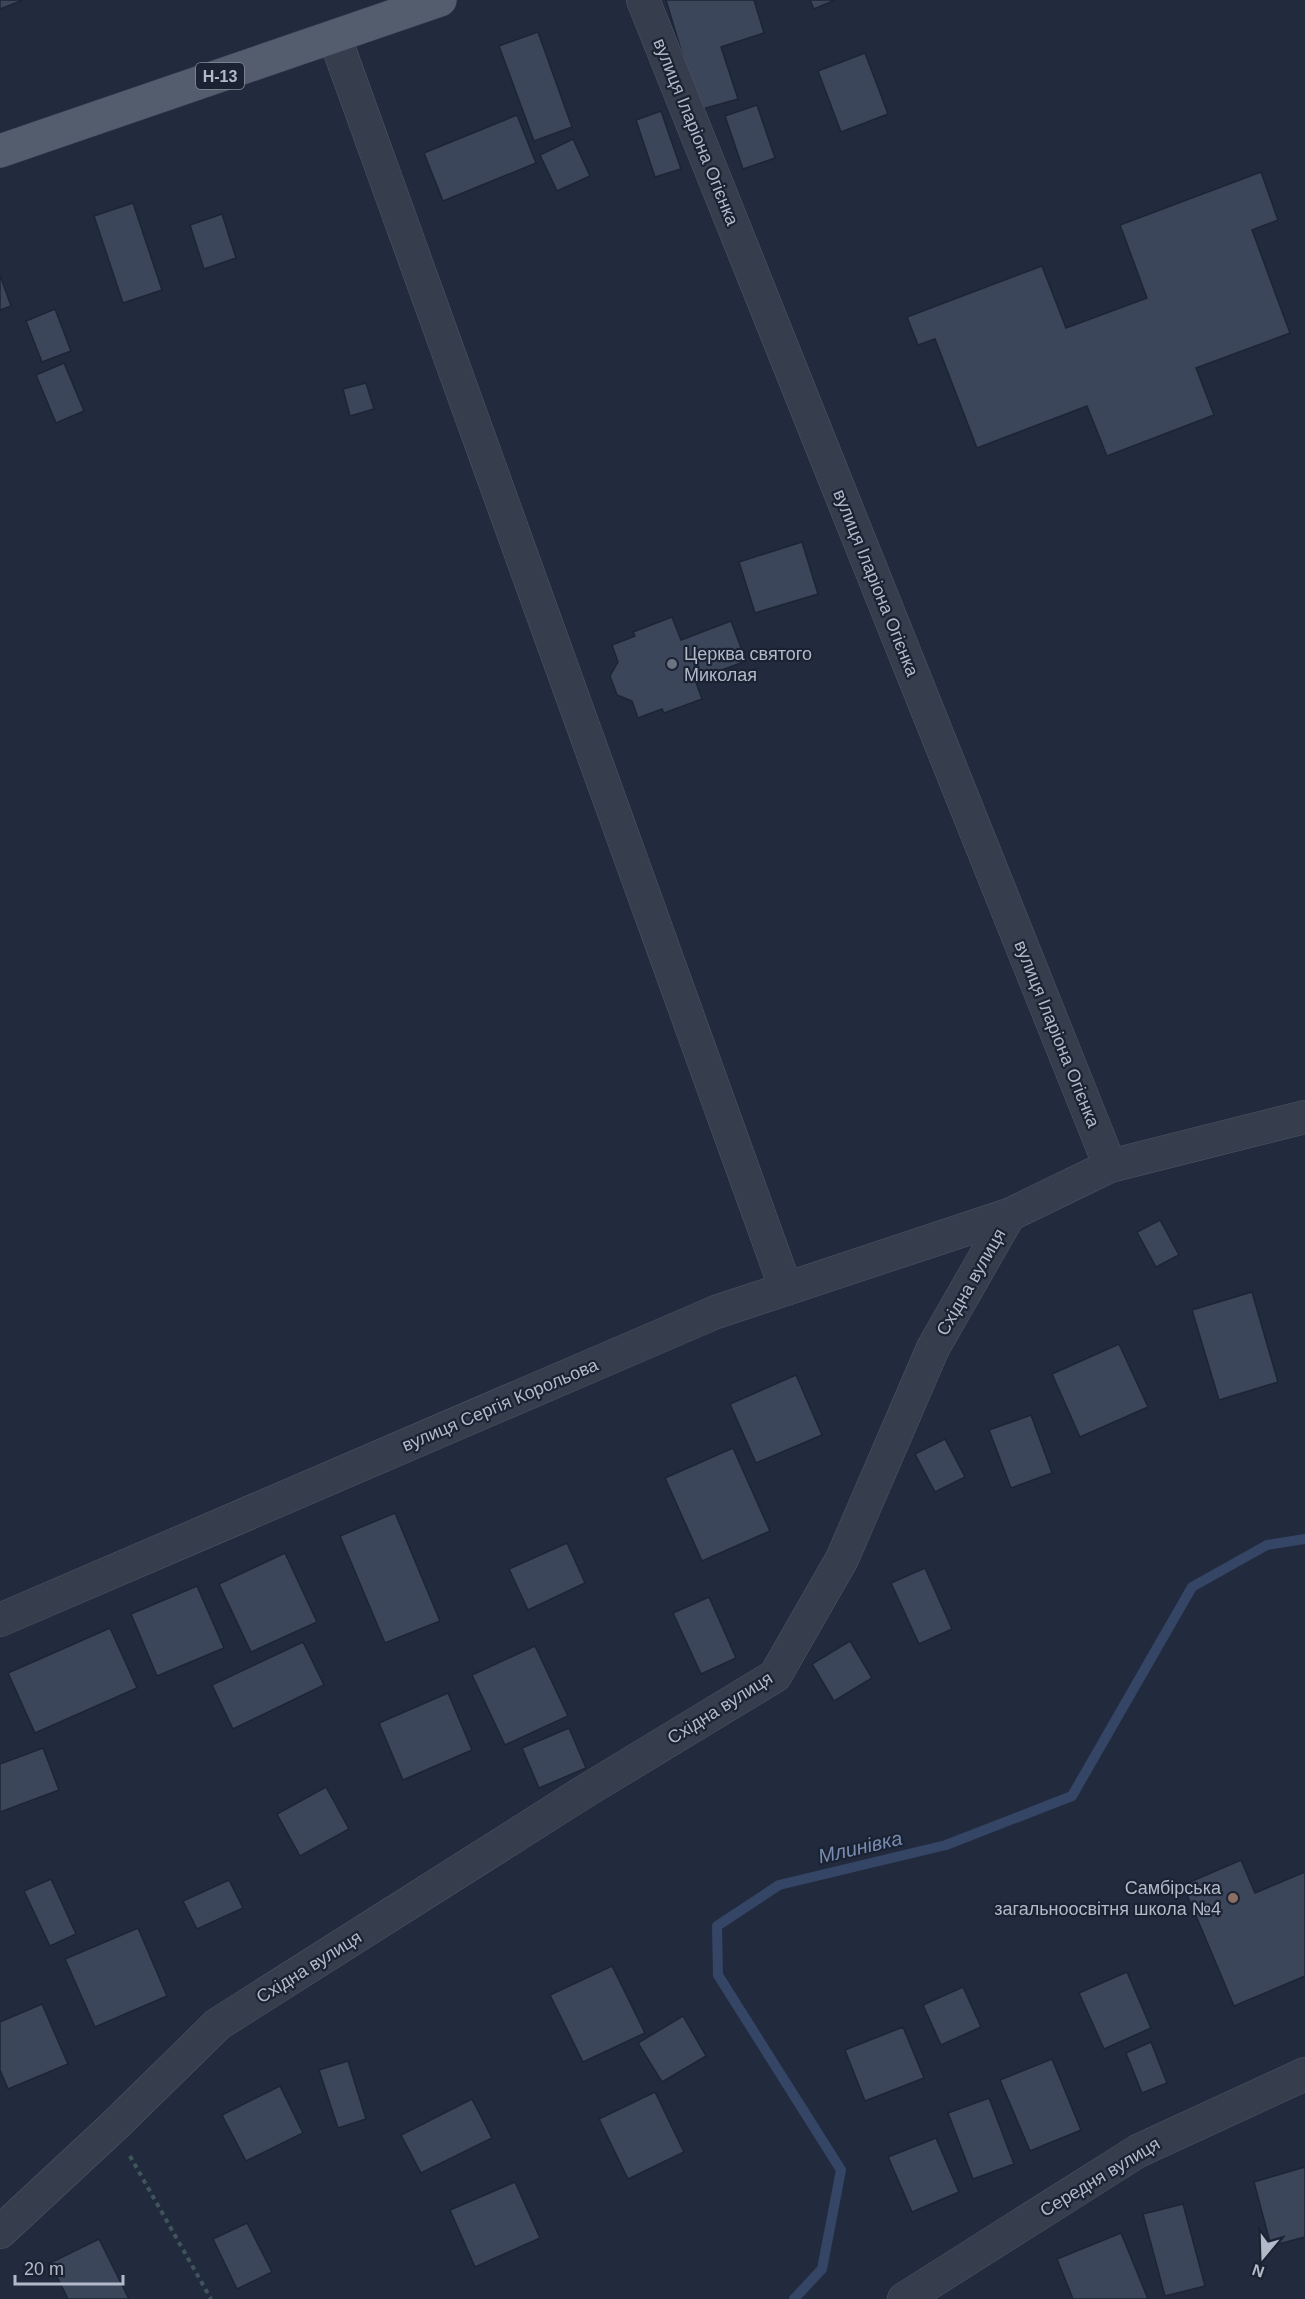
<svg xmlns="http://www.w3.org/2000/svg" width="1305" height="2299" font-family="Arial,sans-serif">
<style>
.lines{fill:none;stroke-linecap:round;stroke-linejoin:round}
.stream{stroke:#354566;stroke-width:10}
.building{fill:#3c465b;stroke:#1d2535;stroke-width:1.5}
.minor-casing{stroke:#4e5666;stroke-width:34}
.major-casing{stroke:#3f4757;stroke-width:34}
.path{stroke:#3f5559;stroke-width:4;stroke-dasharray:4.5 4.5;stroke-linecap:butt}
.minor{stroke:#363e4e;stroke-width:33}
.major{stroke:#545d6e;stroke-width:33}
.worship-dot{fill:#6b7280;stroke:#1b2333;stroke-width:2}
.education-dot{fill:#8d6e63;stroke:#1b2333;stroke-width:2}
.labels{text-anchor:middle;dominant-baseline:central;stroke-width:4.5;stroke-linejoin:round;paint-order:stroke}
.shield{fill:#1b2333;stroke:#858c9c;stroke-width:1.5}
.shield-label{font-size:16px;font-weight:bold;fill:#b2b9c9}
.street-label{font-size:18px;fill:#b2b9c9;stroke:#1b2333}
.poi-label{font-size:18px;fill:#b2b9c9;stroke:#1b2333;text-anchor:start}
.water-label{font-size:20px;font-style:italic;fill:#788cb2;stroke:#1b2333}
</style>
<rect width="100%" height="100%" fill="#222b3e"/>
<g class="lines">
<!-- stream -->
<polyline class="stream" points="794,2299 822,2269 841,2170 718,1975 717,1926 779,1885 946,1845 1072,1796 1192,1587 1267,1545 1305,1539"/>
</g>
<!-- building -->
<g class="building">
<polygon points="0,0 23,0 0,9"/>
<polygon points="666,0 754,0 764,33 721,47 738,99 699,110"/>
<polygon points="810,0 835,0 814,9"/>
<polygon points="538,32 572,127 534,141 499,46"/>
<polygon points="865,53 888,114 841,132 818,71"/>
<polygon points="757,105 775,158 743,169 725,116"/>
<polygon points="661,111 681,169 655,177 636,120"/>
<polygon points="517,115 536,163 443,201 424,153"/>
<polygon points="573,139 590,176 557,191 540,155"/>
<polygon points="1261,172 1278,220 1252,230 1290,333 1196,368 1214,415 1107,456 1087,406 977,448 935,339 918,345 907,317 1042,266 1066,328 1147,298 1120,225"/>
<polygon points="133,203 162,290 123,303 94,216"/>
<polygon points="222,214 236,258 204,269 190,225"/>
<polygon points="0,275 11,306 0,310"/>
<polygon points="55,309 71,351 42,362 26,321"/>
<polygon points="64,363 84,411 56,423 36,375"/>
<polygon points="366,383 374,409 350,416 343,389"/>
<polygon points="802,542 818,594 755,613 739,562"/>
<polygon points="672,617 681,640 731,621 746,661 695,680 702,699 664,713 662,709 638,718 632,701 617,695 610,676 618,662 612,645 635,636 633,632"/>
<polygon points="1160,1220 1179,1255 1156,1267 1137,1232"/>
<polygon points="1252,1292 1278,1382 1219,1400 1192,1310"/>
<polygon points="1119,1344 1148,1407 1080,1437 1052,1374"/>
<polygon points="796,1375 822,1435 756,1463 730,1404"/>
<polygon points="1031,1415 1052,1473 1011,1488 989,1430"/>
<polygon points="945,1439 965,1477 935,1492 915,1454"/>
<polygon points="733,1448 770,1531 702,1561 665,1478"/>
<polygon points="395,1513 440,1621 385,1643 340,1536"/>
<polygon points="567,1543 585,1583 528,1610 509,1569"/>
<polygon points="285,1553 317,1622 251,1652 219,1584"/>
<polygon points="925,1568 952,1629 919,1644 891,1583"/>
<polygon points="197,1586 224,1648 157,1676 131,1614"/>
<polygon points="709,1597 736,1658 701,1674 673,1613"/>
<polygon points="110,1628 137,1688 35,1733 8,1673"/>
<polygon points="850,1641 872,1678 834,1701 812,1664"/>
<polygon points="303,1642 324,1685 233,1729 212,1685"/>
<polygon points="535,1646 568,1716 505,1745 472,1675"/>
<polygon points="448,1693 472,1750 403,1780 379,1723"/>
<polygon points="569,1728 586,1768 539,1788 522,1748"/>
<polygon points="43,1748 59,1790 0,1812 0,1764"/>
<polygon points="326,1787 349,1829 300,1856 277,1814"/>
<polygon points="1241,1860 1255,1893 1305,1872 1305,1976 1234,2006 1183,1885"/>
<polygon points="51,1879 76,1934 50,1946 24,1891"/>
<polygon points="229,1880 243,1908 197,1929 183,1901"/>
<polygon points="138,1928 167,1996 95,2027 65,1959"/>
<polygon points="612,1966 645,2033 583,2062 550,1995"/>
<polygon points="1127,1972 1151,2028 1104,2049 1079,1993"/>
<polygon points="963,1987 981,2027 941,2045 923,2005"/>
<polygon points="42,2004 68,2064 8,2089 0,2070 0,2022"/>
<polygon points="683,2016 706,2056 662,2082 638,2043"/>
<polygon points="903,2027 924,2078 865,2101 845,2050"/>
<polygon points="1151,2042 1167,2083 1142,2093 1126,2053"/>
<polygon points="1052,2059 1081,2130 1030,2151 1000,2080"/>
<polygon points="348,2061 366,2119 338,2128 319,2070"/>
<polygon points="280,2086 303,2133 246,2161 222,2115"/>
<polygon points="655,2092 684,2152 628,2179 599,2119"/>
<polygon points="989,2098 1014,2164 973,2179 948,2113"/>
<polygon points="472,2099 492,2138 421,2173 401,2135"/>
<polygon points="936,2138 959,2192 912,2212 888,2157"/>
<polygon points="1305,2167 1305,2237 1271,2246 1254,2182"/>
<polygon points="515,2182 540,2238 475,2267 450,2210"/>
<polygon points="1183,2204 1205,2286 1165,2296 1143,2214"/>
<polygon points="247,2223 272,2272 237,2289 213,2239"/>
<polygon points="1121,2233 1148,2299 1073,2299 1057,2259"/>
<polygon points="99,2239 129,2299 68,2299 50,2263"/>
</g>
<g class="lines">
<defs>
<g id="minor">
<polyline points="643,0 1110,1166"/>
<polyline points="335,38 786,1289"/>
<polyline points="0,1620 716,1312 1009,1215 1110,1166 1305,1117"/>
<polyline points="0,2232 113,2127 218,2024 587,1790 775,1676 842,1559 933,1348 1009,1215"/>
<polyline points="904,2299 1138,2151 1305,2074"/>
</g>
<polyline id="major" points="0,151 440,0"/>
</defs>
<!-- minor casing -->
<use href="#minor" class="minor-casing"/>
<!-- major casing -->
<use href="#major" class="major-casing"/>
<!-- path -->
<polyline class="path" points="130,2156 211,2299"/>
<!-- minor -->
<use href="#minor" class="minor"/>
<!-- major -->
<use href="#major" class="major"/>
</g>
<!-- markers -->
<circle class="worship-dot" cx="672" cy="664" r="6"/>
<circle class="education-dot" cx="1233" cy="1898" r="6"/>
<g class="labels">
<!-- shield labels -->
<rect class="shield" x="196" y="63" width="48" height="26" rx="4.5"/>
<g class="shield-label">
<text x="220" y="76">Н-13</text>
</g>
<!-- street labels -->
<g class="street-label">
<text transform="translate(696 132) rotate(68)">вулиця Іларіона Огієнка</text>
<text transform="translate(876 583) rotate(68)">вулиця Іларіона Огієнка</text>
<text transform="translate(1057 1034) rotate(68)">вулиця Іларіона Огієнка</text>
<text transform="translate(971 1282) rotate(-60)">Східна вулиця</text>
<text transform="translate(500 1405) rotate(-23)">вулиця Сергія Корольова</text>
<text transform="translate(720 1708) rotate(-32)">Східна вулиця</text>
<text transform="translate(309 1967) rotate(-32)">Східна вулиця</text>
<text transform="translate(1100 2177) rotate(-31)">Середня вулиця</text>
</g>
<!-- poi labels -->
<g class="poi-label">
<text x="684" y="654">Церква святого<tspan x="684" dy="21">Миколая</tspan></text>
<text x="1221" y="1888" text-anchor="end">Самбірська<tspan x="1221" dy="21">загальноосвітня школа №4</tspan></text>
</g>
<!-- water labels -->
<g class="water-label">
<text transform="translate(860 1847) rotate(-13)">Млинівка</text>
</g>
</g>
<!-- north arrow -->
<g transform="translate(1263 2257) rotate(199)" stroke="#1b2333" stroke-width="4.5" paint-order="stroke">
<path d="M0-4.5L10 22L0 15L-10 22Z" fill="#b2b9c9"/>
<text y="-9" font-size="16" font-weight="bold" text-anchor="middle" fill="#b2b9c9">N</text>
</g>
<!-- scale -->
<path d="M15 2275v9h108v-9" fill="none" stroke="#b2b9c9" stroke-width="3"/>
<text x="24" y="2275" font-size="18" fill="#b2b9c9" stroke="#1b2333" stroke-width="4.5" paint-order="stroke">20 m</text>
</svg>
